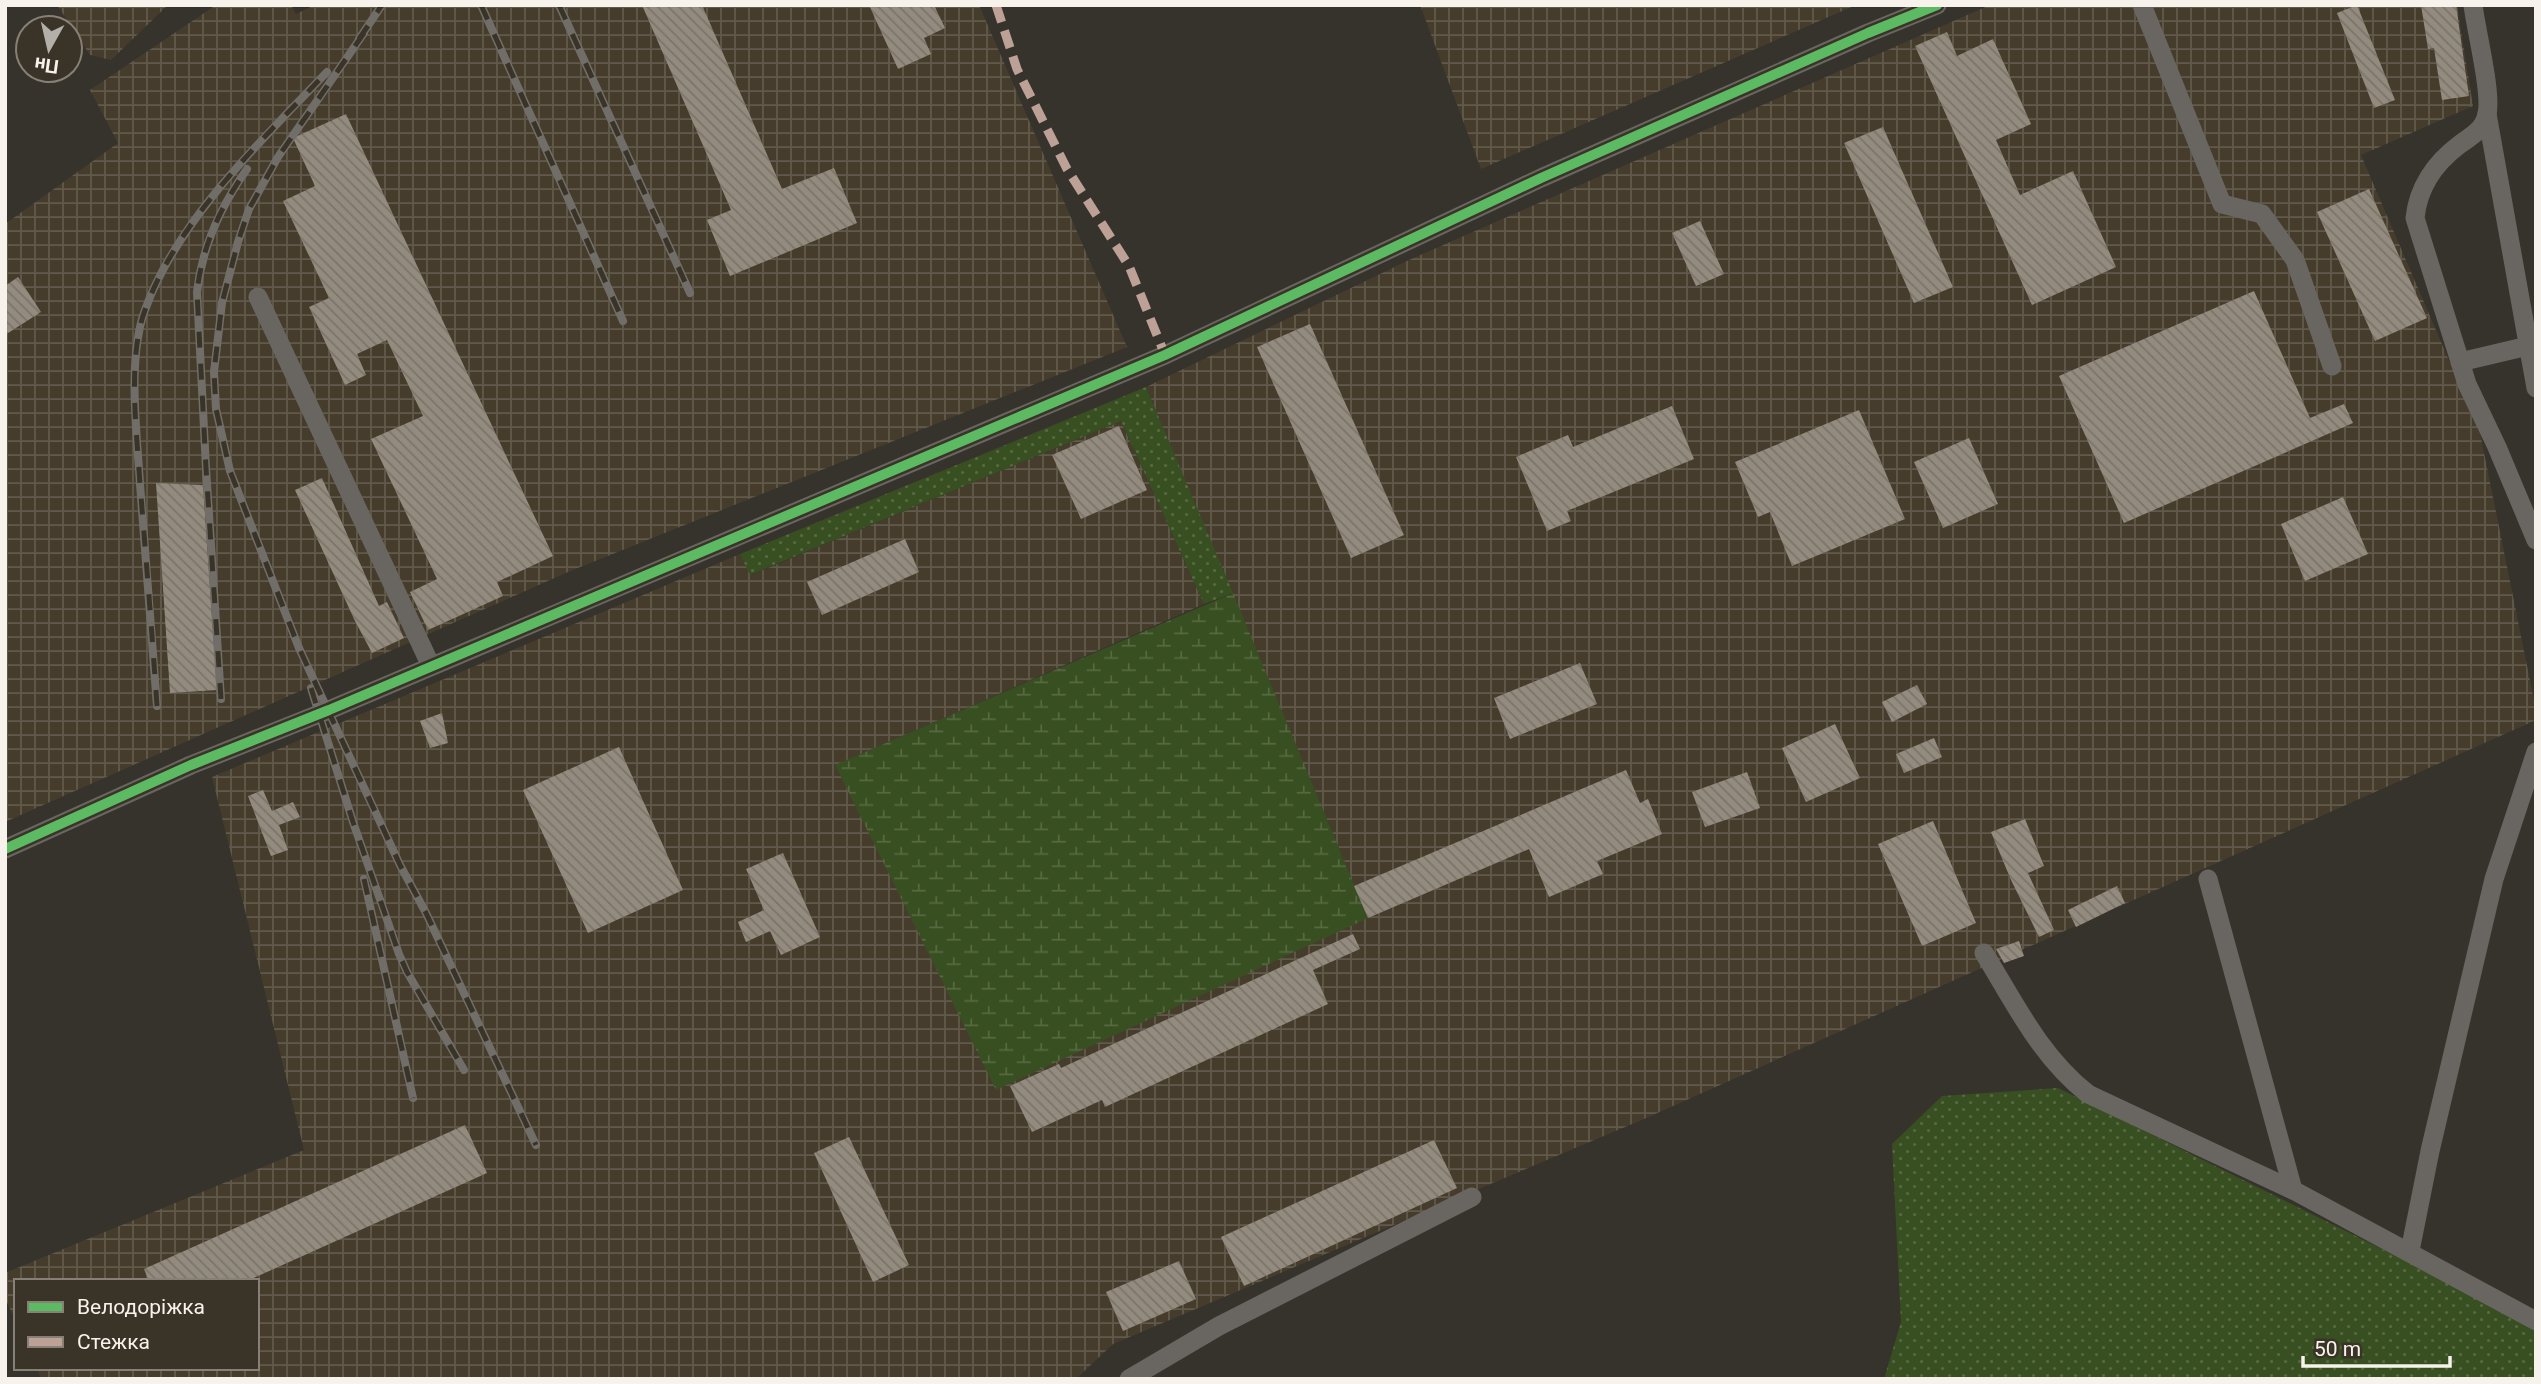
<svg xmlns="http://www.w3.org/2000/svg" width="2541" height="1384" font-family="Roboto,sans-serif">
<style>
.industrial{fill:url(#industrial-grid)}
.grass{fill:url(#grass-dots)}
.wetland{fill:url(#wetland-marsh)}
.building{fill:url(#building-back-hatch)}
.lines{fill:none;stroke-linecap:round;stroke-linejoin:round}
.minor{stroke:#696661;stroke-width:19}
.rail-casing{stroke:#716e69;stroke-width:8}
.rail{stroke:#3a3428;stroke-width:5;stroke-dasharray:16;stroke-linecap:butt}
.quiet{stroke:#bda197;stroke-width:9;stroke-dasharray:18 9;stroke-linecap:butt}
.cycleway-casing{stroke:#3a3428;stroke-width:15}
.cycleway{stroke:#5cba63;stroke-width:10}
</style>
<defs>
<pattern id="industrial-grid" width="8" height="8" patternUnits="userSpaceOnUse" patternTransform="scale(1.75)"><rect width="8" height="8" fill="#453c2c"/><path d="M0 4h8M4 0v8" fill="none" stroke="#61594b"/></pattern>
<pattern id="grass-dots" width="8" height="8" patternUnits="userSpaceOnUse" patternTransform="scale(1.75)"><rect width="8" height="8" fill="#384f21"/><path d="M2 2h.1M6 6h.1" fill="none" stroke="#566941" stroke-width="1.8" stroke-linecap="round"/></pattern>
<pattern id="wetland-marsh" width="20" height="14" patternUnits="userSpaceOnUse" patternTransform="scale(1.75)"><rect width="20" height="14" fill="#384f21"/><path d="M1 5h8M5 5V1M11 12h8M15 12V8" fill="none" stroke="#566941"/></pattern>
<pattern id="building-back-hatch" width="6" height="6" patternUnits="userSpaceOnUse" patternTransform="scale(1.75)"><rect width="6" height="6" fill="#948b7f"/><path d="M-1 5l2 2M0 0l6 6M5-1l2 2" fill="none" stroke="#7a746b"/></pattern>
</defs>
<rect width="100%" height="100%" fill="#36332c"/>
<!-- industrial -->
<g class="industrial">
<polygon points="57,5 168,5 111,60 90,55"/>
<polygon points="216,5 291,5 296,14 315,5 979,5 1127,347 568,572 5,822 5,224 118,143 90,90"/>
<polygon points="1420,5 1856,5 1481,169"/>
<polygon points="1990,5 2457,5 2473,106 2361,155 2480,433 2536,710 2536,720 1644,1119 1113,1344 1076,1379 41,1379 37,1368 257,1368 257,1281 16,1281 16,1322 5,1298 5,1273 304,1150 212,777 740,554 751,575 1121,421 1204,604 836,765 1368,918 1146,387 1409,260"/>
</g>
<!-- grass -->
<g class="grass">
<polygon points="1146,387 1233,593 1204,604 1121,421 750,575 740,554"/>
<polygon points="2058,1088 2406,1261 2536,1331 2536,1379 1884,1379 1901,1322 1892,1144 1942,1096"/>
</g>
<!-- wetland -->
<polygon class="wetland" points="1233,593 1368,918 996,1090 835,765"/>
<!-- building -->
<g class="building">
<polygon points="642,5 702,5 782,189 834,168 857,223 730,276 707,220 731,210"/>
<polygon points="869,5 934,5 945,28 924,38 931,54 898,69"/>
<polygon points="2357,5 2395,100 2374,108 2337,13"/>
<polygon points="2421,5 2456,5 2469,96 2442,100 2434,48 2428,49"/>
<polygon points="1947,32 1957,56 1993,39 2031,124 1996,140 2020,195 2073,171 2116,267 2032,305 1915,46"/>
<polygon points="346,114 553,556 497,582 503,596 428,630 410,592 437,579 371,439 423,416 387,340 357,354 366,375 345,385 309,307 329,298 283,201 315,186 293,138"/>
<polygon points="1883,127 1953,287 1914,303 1844,143"/>
<polygon points="2369,189 2427,318 2375,341 2317,212"/>
<polygon points="1700,221 1724,274 1696,286 1672,233"/>
<polygon points="18,277 41,312 5,335 5,286"/>
<polygon points="2254,291 2310,418 2344,404 2353,423 2124,523 2059,376"/>
<polygon points="1310,324 1404,535 1351,558 1257,347"/>
<polygon points="1672,406 1694,459 1567,511 1571,521 1547,531 1516,457 1568,435 1573,447"/>
<polygon points="1859,410 1905,519 1792,566 1770,512 1758,517 1735,462"/>
<polygon points="1119,426 1147,490 1081,519 1052,455"/>
<polygon points="1969,438 1998,504 1943,528 1914,462"/>
<polygon points="322,478 379,606 387,602 404,638 372,653 354,619 295,490"/>
<polygon points="156,483 203,485 217,690 170,693"/>
<polygon points="2343,497 2368,554 2305,581 2281,524"/>
<polygon points="905,539 919,572 822,615 807,582"/>
<polygon points="1580,663 1597,704 1510,739 1494,698"/>
<polygon points="1917,685 1927,704 1892,722 1882,702"/>
<polygon points="442,713 448,743 430,748 420,721"/>
<polygon points="1835,724 1860,778 1806,802 1782,748"/>
<polygon points="1934,738 1942,757 1904,773 1896,754"/>
<polygon points="619,747 683,890 588,933 523,790"/>
<polygon points="1626,770 1640,803 1648,799 1662,834 1597,861 1603,874 1549,897 1529,849 1368,918 1354,886"/>
<polygon points="1747,772 1760,808 1705,827 1692,792"/>
<polygon points="263,790 272,811 293,802 300,817 279,825 288,850 271,856 248,796"/>
<polygon points="2025,819 2044,866 2028,873 2054,930 2039,937 2011,880 1991,832"/>
<polygon points="1933,821 1976,923 1922,946 1878,844"/>
<polygon points="783,853 820,937 781,955 770,931 746,942 738,922 764,910 746,869"/>
<polygon points="2117,886 2125,903 2076,927 2068,910"/>
<polygon points="1353,934 1360,949 1313,970 1328,1004 1105,1107 1102,1100 1032,1132 1010,1086 1059,1064 1061,1068"/>
<polygon points="2019,941 2024,956 2004,963 1996,949"/>
<polygon points="465,1125 487,1173 247,1281 149,1281 144,1269"/>
<polygon points="849,1137 909,1265 873,1282 814,1153"/>
<polygon points="1434,1140 1457,1188 1244,1286 1221,1237"/>
<polygon points="1179,1261 1196,1299 1123,1331 1106,1292"/>
</g>
<g class="lines">
<!-- minor -->
<g class="minor">
<polyline points="2142,5 2222,204 2262,214 2295,260 2332,366"/>
<path d="M 2473,5 C 2476,30 2492,93 2487,114 C 2484,130 2471,136 2459,145 C 2435,163 2418,188 2415,218 L 2467,384 L 2497,447 L 2536,540"/>
<polyline points="2487,114 2536,388"/>
<polyline points="258,297 431,666"/>
<polyline points="2460,362 2528,346"/>
<polyline points="5,849 191,765 329,710 1165,355 1541,178 1868,33 1937,5"/>
<polyline points="2208,879 2293,1190"/>
<path d="M 1984,953 C 2016,1005 2040,1056 2088,1094 L 2293,1190 L 2536,1321"/>
<polyline points="2410,1251 2430,1151 2494,879 2536,752"/>
<polyline points="1129,1379 1219,1326 1472,1197"/>
</g>
<defs>
<g id="rail">
<polyline points="481,5 623,321"/>
<polyline points="559,5 690,293"/>
<polyline points="364,33 278,157 249,209 238,242 222,303 214,372 216,409 230,471 299,648 400,865 426,913 536,1145"/>
<polyline points="359,39 382,5"/>
<polyline points="311,688 353,822 399,954 407,972 464,1070"/>
<path d="M 221,699 L 206,468 L 197,292 C 202,246 221,206 247,169"/>
<path d="M 157,706 C 152,632 146,558 140,484 C 137,434 127,358 145,310 C 177,220 262,140 327,72"/>
<polyline points="364,879 413,1098"/>
</g>
</defs>
<!-- rail casing -->
<use href="#rail" class="rail-casing"/>
<!-- rail -->
<use href="#rail" class="rail"/>
<!-- quiet -->
<polyline class="quiet" points="996,5 1017,69 1067,169 1129,266 1165,355"/>
<defs>
<polyline id="cycleway" points="5,849 191,765 329,710 1165,355 1541,178 1868,33 1937,5"/>
</defs>
<!-- cycleway casing -->
<use href="#cycleway" class="cycleway-casing"/>
<!-- cycleway -->
<use href="#cycleway" class="cycleway"/>
</g>
<!-- border -->
<rect width="2541" height="1384" fill="none" stroke="#f7f3ec" stroke-width="14"/>
<!-- legend -->
<rect x="14" y="1279" width="245" height="91" fill="#3a3428" stroke="#868076" stroke-width="2"/>
<rect x="28" y="1302" width="35" height="10" fill="#5cba63" stroke="#868076" stroke-width="2"/>
<text x="77" y="1314" font-size="21" fill="#f7f3ec">Велодоріжка</text>
<rect x="28" y="1337" width="35" height="10" fill="#bda197" stroke="#868076" stroke-width="2"/>
<text x="77" y="1349" font-size="21" fill="#f7f3ec">Стежка</text>
<!-- north arrow -->
<g transform="translate(49 49) rotate(188)"><circle r="33" fill="#3a3428" stroke="#868076" stroke-width="2"/>
<path d="M0-5L12 26L0 18L-12 26Z" fill="#b3b0a9"/>
<text y="-10" font-size="19" font-weight="bold" text-anchor="middle" fill="#f7f3ec">Пн</text>
</g>
<!-- scale -->
<path d="M2303 1356v10h147v-10" fill="none" stroke="#f7f3ec" stroke-width="3.5"/>
<text x="2314" y="1356" font-size="21" fill="#f7f3ec" stroke="#3a3428" stroke-width="5" paint-order="stroke">50 m</text>
</svg>
